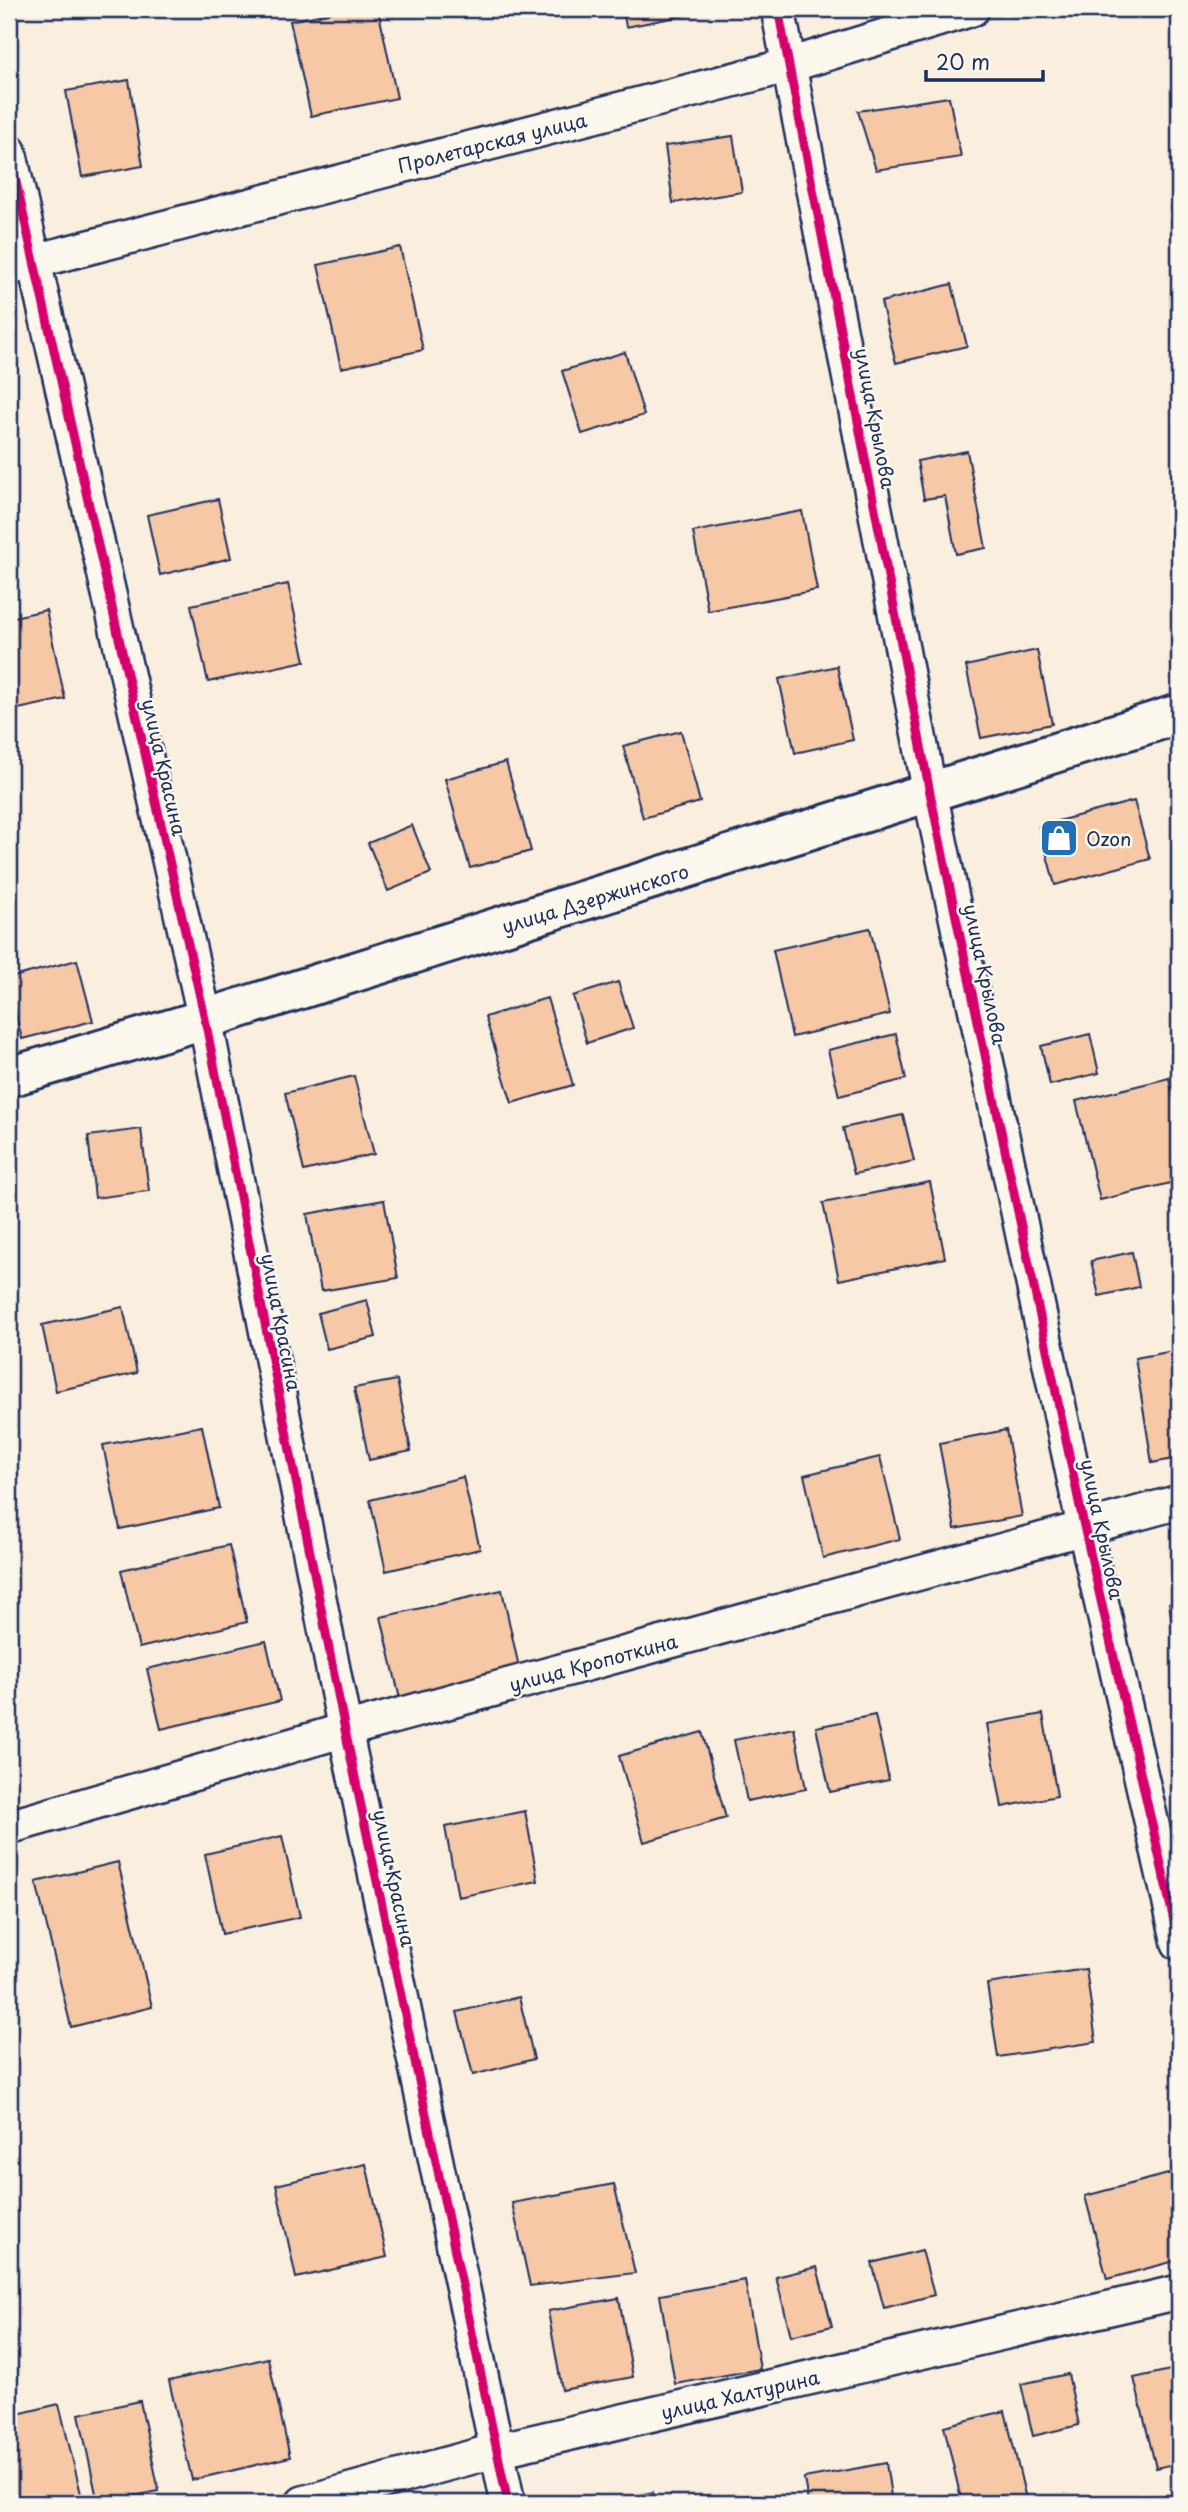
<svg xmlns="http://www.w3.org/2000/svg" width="1188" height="2512" font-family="'Playpen Sans',sans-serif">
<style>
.building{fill:#f6c8a5;stroke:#1b2f5e;stroke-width:2}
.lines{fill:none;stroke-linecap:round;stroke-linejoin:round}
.minor-casing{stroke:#1b2f5e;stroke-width:38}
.tertiary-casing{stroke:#1b2f5e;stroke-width:44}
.minor{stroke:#fbf7ec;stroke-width:33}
.tertiary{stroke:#fbf7ec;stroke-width:38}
.cycleway-casing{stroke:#fbf7ec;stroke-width:13}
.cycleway{stroke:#d6006c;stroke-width:9}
.labels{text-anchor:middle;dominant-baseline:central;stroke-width:5;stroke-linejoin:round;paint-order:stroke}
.street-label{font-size:19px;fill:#1b2f5e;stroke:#fbf7ec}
.poi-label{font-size:19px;fill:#1b2f5e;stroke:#fbf7ec;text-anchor:start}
</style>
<rect width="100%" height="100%" fill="#faeede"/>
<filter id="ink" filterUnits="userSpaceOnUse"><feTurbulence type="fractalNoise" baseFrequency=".0143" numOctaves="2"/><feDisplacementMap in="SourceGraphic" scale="14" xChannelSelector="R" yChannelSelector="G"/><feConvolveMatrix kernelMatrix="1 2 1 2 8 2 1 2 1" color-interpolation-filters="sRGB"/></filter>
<g filter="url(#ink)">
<!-- building -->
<g class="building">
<polygon points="347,9 378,9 397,98 311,116 290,21"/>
<polygon points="623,9 686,9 687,15 626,27"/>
<polygon points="129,80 143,166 82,177 66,91"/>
<polygon points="949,97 961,157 876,170 858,111"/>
<polygon points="733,136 742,192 673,203 665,146"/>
<polygon points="400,247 423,350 341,368 318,265"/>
<polygon points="952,284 967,346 896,363 881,302"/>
<polygon points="625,352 644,415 582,434 562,371"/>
<polygon points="967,451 986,548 956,554 945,496 924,499 917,461"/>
<polygon points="218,499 231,558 160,575 147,515"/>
<polygon points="802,511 817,590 708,611 693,532"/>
<polygon points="288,584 305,661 208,682 191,605"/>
<polygon points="46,610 65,699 9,711 9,618"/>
<polygon points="1037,650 1052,724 981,738 966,666"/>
<polygon points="837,666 853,740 795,753 779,679"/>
<polygon points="681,731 700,802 643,818 623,746"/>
<polygon points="506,762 531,851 470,868 445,779"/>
<polygon points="1134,801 1150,859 1055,885 1039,826"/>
<polygon points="412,825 431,873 388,891 368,843"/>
<polygon points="870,928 890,1014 792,1037 773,950"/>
<polygon points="77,960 93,1021 22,1039 9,987 9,978"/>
<polygon points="618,982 633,1028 587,1043 573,996"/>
<polygon points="547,998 573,1085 512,1103 485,1017"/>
<polygon points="896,1034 906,1079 839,1096 828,1050"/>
<polygon points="1090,1034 1099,1073 1050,1085 1041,1046"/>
<polygon points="354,1076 374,1154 304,1171 285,1093"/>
<polygon points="1169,1078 1179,1121 1179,1181 1100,1200 1076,1101"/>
<polygon points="903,1115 914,1161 854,1174 843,1128"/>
<polygon points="141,1129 149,1191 95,1198 88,1136"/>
<polygon points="930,1182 945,1258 839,1280 823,1203"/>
<polygon points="384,1200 398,1278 321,1291 307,1214"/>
<polygon points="1132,1252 1139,1287 1099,1296 1091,1261"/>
<polygon points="367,1300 376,1337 327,1349 318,1313"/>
<polygon points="123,1307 137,1373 56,1391 42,1325"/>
<polygon points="1179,1350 1179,1458 1152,1463 1135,1358"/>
<polygon points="397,1380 411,1451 369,1460 354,1388"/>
<polygon points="202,1426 219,1508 120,1529 103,1445"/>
<polygon points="1006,1430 1022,1516 955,1529 939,1443"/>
<polygon points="880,1457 900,1539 823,1558 804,1475"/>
<polygon points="463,1477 480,1549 386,1571 370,1500"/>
<polygon points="229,1545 247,1622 139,1648 121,1570"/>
<polygon points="502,1590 520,1672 400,1699 381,1617"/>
<polygon points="1179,1601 1179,1666 1169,1603"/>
<polygon points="266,1641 280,1701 161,1729 147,1669"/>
<polygon points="1043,1714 1057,1796 1002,1807 987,1724"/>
<polygon points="875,1715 889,1780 830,1792 816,1727"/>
<polygon points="794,1728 806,1789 747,1801 734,1740"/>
<polygon points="702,1732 726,1818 644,1842 619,1756"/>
<polygon points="525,1811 538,1881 458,1897 445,1827"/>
<polygon points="282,1836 300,1917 222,1934 205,1854"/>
<polygon points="118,1862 152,2007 71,2027 36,1882"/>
<polygon points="1086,1969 1096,2042 998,2057 987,1984"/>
<polygon points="519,1997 534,2059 473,2075 457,2012"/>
<polygon points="366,2164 387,2257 296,2278 276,2185"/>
<polygon points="1172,2173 1179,2203 1179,2260 1107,2279 1085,2196"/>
<polygon points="614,2184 635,2273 530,2286 512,2203"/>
<polygon points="922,2250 934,2295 884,2308 872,2263"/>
<polygon points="817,2267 832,2326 791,2336 776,2277"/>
<polygon points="745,2280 760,2369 675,2384 660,2295"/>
<polygon points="619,2298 633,2377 562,2390 548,2311"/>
<polygon points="268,2358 290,2457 192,2480 169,2381"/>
<polygon points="1179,2368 1179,2463 1156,2468 1134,2378"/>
<polygon points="1068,2374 1079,2425 1033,2436 1021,2384"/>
<polygon points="140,2401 159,2491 98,2503 79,2414"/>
<polygon points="59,2404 83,2502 9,2503 9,2416"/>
<polygon points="1005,2411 1027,2503 962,2503 944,2426"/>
<polygon points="886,2463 892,2503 808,2503 804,2478"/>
<polygon points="653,2492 655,2503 607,2503"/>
</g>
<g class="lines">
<defs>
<g id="minor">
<polyline points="778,9 930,793 1084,1526 1179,1943"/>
<polyline points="9,151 205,1019 345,1730 508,2503"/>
<polyline points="9,268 790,65 972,9"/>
<polyline points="9,1827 345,1730 1179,1502"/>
<polyline points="303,2503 498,2450 1179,2292"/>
</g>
<polyline id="tertiary" points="9,1077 205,1019 1179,714"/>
</defs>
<!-- minor casing -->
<use href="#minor" class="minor-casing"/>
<!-- tertiary casing -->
<use href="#tertiary" class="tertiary-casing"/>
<!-- minor -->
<use href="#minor" class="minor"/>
<!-- tertiary -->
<use href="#tertiary" class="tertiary"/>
<defs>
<g id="cycleway">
<polyline points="778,9 930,793 1084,1526 1179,1943"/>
<polyline points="9,151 205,1019 345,1730 508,2503"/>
</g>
</defs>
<!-- cycleway casing -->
<use href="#cycleway" class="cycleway-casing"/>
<!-- cycleway -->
<use href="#cycleway" class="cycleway"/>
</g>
</g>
<!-- icons -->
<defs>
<symbol id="shop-square" viewBox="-11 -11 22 22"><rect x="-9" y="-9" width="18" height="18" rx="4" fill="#1f6fb2" stroke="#fbf7ec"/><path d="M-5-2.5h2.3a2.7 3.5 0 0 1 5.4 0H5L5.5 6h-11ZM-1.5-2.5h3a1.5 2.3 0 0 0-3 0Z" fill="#fff"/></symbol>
</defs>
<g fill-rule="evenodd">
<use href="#shop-square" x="1037" y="816" width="44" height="44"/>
</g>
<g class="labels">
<!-- street labels -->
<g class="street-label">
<text transform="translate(492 142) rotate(-14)">Пролетарская улица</text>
<text transform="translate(876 418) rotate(79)">улица Крылова</text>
<text transform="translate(165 767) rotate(77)">улица Красина</text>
<text transform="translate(595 898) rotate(-17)">улица Дзержинского</text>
<text transform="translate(986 974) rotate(78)">улица Крылова</text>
<text transform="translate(282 1322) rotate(79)">улица Красина</text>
<text transform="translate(1103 1529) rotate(78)">улица Крылова</text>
<text transform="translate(593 1662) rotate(-15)">улица Кропоткина</text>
<text transform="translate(395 1878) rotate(78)">улица Красина</text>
<text transform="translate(740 2394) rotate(-13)">улица Халтурина</text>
</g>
<!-- poi labels -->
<g class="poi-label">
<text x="1086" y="838">Ozon</text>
</g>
</g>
<!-- margin -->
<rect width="1188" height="2512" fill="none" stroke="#fbf7ec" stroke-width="35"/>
<rect x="18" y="18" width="1153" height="2477" fill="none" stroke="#1b2f5e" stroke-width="2.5" filter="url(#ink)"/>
<!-- scale -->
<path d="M926 70v10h117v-10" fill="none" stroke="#1b2f5e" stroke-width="3.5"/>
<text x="936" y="70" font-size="21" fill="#1b2f5e" stroke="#fbf7ec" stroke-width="5" paint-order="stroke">20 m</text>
</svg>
